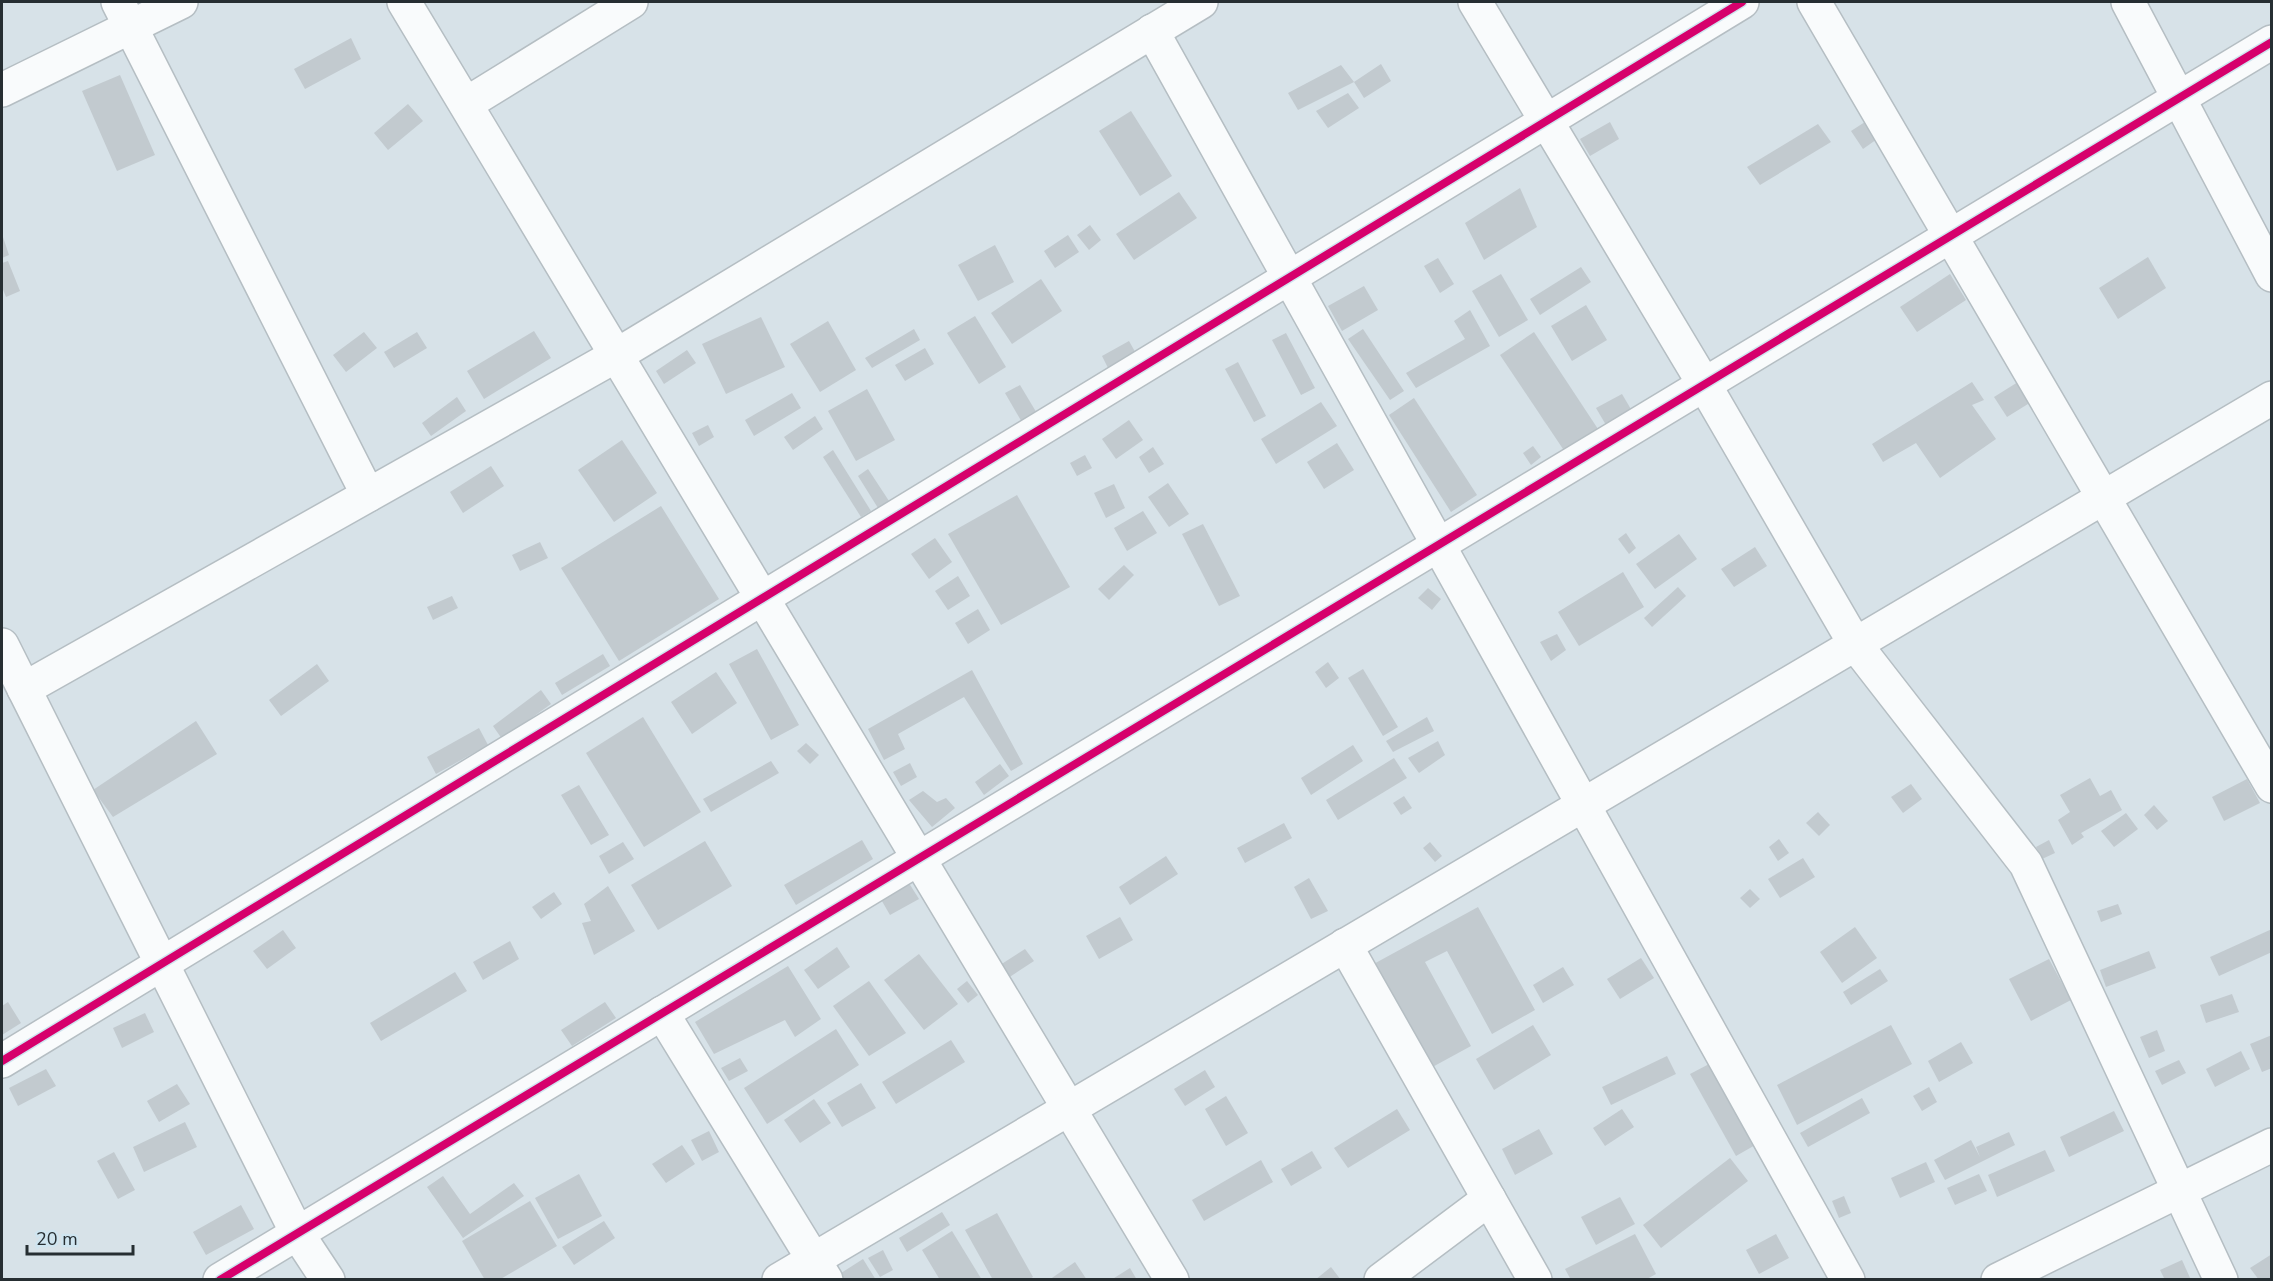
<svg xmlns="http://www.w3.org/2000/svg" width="2273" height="1281" font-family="'Nunito Sans',sans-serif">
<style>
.building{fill:#c2cacf}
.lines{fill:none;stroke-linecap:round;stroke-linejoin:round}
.minor-casing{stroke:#b5bec3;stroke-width:36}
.minor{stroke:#f9fbfc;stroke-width:33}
.cycleway-casing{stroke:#cfe5f0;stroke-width:11}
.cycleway{stroke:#d6006c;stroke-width:8}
</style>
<rect width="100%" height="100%" fill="#d7e2e8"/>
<!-- building -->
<g class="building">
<polygon points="351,38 361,59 305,89 294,69"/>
<polygon points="1381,64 1391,81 1364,98 1354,82 1298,110 1288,93 1341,65 1354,82"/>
<polygon points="120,75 155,155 117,171 82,91"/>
<polygon points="1348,93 1359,108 1328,128 1316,111"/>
<polygon points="408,104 423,121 388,150 374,133"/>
<polygon points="1131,111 1172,176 1140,196 1099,131"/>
<polygon points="1868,120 1880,137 1863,149 1851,131"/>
<polygon points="1610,122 1619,139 1590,156 1580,139"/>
<polygon points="1818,124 1831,142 1760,185 1747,167"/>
<polygon points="1520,188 1537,227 1484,260 1465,223"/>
<polygon points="1179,192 1197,218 1134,260 1116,234"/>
<polygon points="1090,225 1101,240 1089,250 1077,235"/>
<polygon points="2,234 9,255 2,258"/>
<polygon points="1068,235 1079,252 1055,268 1044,251"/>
<polygon points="995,245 1014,282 978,301 958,265"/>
<polygon points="2148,257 2166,288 2118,319 2099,288"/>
<polygon points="1438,258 1454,284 1440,293 1424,266"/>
<polygon points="8,261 20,291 6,297 2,287 2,263"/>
<polygon points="1581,267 1591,282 1540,315 1530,299"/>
<polygon points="1501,274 1528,320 1499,337 1472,291"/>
<polygon points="1950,274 1966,300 1917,332 1900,307"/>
<polygon points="1041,279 1062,311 1012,344 991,313"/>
<polygon points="1364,286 1378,310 1342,331 1328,306"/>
<polygon points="1586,305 1607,340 1572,361 1551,326"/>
<polygon points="1470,310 1490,346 1416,388 1406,373 1465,339 1454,321"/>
<polygon points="975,316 1006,367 979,384 947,333"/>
<polygon points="761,317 785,367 726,394 702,344"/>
<polygon points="828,321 856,370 820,392 790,344"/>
<polygon points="914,329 920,340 872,368 865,358"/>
<polygon points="1363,329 1404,391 1390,400 1348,339"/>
<polygon points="534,331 551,358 484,399 467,371"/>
<polygon points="364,332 377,348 346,372 333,355"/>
<polygon points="417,332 427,348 394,368 384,352"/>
<polygon points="1534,332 1598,429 1565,452 1500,355"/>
<polygon points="1286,333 1315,388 1301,395 1272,340"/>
<polygon points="1129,341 1138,357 1110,372 1102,356"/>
<polygon points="925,348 934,364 905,381 895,365"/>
<polygon points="687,350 696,363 664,384 656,371"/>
<polygon points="1238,362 1266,416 1254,422 1225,369"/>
<polygon points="2026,377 2039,397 2007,417 1994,397"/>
<polygon points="1972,382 1984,400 1972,405 1996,439 1940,478 1916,443 1883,462 1872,444"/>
<polygon points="1020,385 1038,415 1023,424 1005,393"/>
<polygon points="867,389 895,440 856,461 828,411"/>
<polygon points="792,393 801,408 754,436 745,420"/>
<polygon points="1622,394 1632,411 1606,425 1596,408"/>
<polygon points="457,397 466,411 431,436 422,423"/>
<polygon points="1414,398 1477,495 1451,512 1389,415"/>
<polygon points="1321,402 1337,426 1276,464 1261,439"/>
<polygon points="815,416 823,429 793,450 784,437"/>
<polygon points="1129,420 1143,440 1116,459 1102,439"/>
<polygon points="708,425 714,437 699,446 692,433"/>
<polygon points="622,440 657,493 614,522 578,470"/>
<polygon points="1337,443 1354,470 1324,489 1307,462"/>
<polygon points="1533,446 1541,457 1531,465 1523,453"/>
<polygon points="1153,447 1164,464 1149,473 1139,457"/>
<polygon points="833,450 871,511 861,517 823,457"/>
<polygon points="1085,455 1092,468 1077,476 1070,463"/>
<polygon points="491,466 504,486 463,513 450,492"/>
<polygon points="868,469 889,501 878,508 858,476"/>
<polygon points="1168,483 1189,514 1169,527 1148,497"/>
<polygon points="1114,484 1125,508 1106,518 1094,493"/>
<polygon points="1017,495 1070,587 1001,625 948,534"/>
<polygon points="661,506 719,599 619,661 561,568"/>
<polygon points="1143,511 1157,533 1127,551 1114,528"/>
<polygon points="1203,524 1240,596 1219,606 1182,534"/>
<polygon points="1626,533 1636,548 1629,554 1618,539"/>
<polygon points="1679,534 1697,559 1655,589 1636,564"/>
<polygon points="935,538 952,562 929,579 911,554"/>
<polygon points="540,542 548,558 520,571 512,555"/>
<polygon points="1755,547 1767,566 1734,587 1721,569"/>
<polygon points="1124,565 1134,575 1109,600 1098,589"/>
<polygon points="1623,572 1644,607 1579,646 1558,612"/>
<polygon points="958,576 970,596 948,610 935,591"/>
<polygon points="1678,587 1686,596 1652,627 1644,618"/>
<polygon points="1428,588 1441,599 1432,610 1418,598"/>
<polygon points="452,596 458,608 433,620 427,607"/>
<polygon points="978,609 990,630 968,644 955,623"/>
<polygon points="1557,634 1566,650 1551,661 1540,642"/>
<polygon points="757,649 799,725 771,740 729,664"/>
<polygon points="603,654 610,666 562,695 555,683"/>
<polygon points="1328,662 1339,678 1326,688 1315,672"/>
<polygon points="317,664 329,681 281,716 269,700"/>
<polygon points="1363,669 1398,727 1383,736 1348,678"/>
<polygon points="972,670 1023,764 1011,771 964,697 898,734 905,749 884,760 868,729"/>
<polygon points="716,672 737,703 692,734 671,702"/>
<polygon points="541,690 551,704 502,739 493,726"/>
<polygon points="643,717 701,812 644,847 586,753"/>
<polygon points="1427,717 1434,731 1393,752 1386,741"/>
<polygon points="196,721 217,754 113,817 93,790"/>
<polygon points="479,728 488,745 436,774 427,757"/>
<polygon points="1438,741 1445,755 1419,773 1408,758"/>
<polygon points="806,743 819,755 810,764 797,751"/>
<polygon points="1353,745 1363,761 1311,795 1301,778"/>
<polygon points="1394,758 1407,778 1338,820 1326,800"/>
<polygon points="771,761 779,773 711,812 703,799"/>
<polygon points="910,763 917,777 901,786 893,772"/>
<polygon points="1000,764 1009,776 984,795 975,782"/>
<polygon points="2090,778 2100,796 2111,790 2122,810 2081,833 2084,837 2072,845 2058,820 2070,812 2060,795"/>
<polygon points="2247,779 2260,803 2224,821 2212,797"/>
<polygon points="1911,784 1922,799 1903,813 1891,797"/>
<polygon points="579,785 609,835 591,845 561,795"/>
<polygon points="923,791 937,802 946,798 955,808 932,827 909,800"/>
<polygon points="1404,796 1412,808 1401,815 1393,803"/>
<polygon points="2154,805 2168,821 2157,830 2144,815"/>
<polygon points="1818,812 1830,825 1819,836 1806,823"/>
<polygon points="2126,813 2138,829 2114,847 2101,831"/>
<polygon points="1284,823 1292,838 1245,863 1237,848"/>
<polygon points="1779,839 1789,853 1778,861 1769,847"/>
<polygon points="862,840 873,859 796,905 784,885"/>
<polygon points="2049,840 2055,853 2042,859 2036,847"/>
<polygon points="705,841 732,886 658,930 631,885"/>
<polygon points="623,842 634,859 609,874 599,856"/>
<polygon points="1430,842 1442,856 1435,862 1423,848"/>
<polygon points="1166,856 1178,874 1130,905 1119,887"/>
<polygon points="1803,858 1815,877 1780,898 1768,879"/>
<polygon points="1309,878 1328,911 1311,919 1294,887"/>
<polygon points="907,880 919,899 890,915 879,896"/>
<polygon points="608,886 635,931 594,955 582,923 591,921 584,904"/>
<polygon points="1750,889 1760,899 1750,908 1740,898"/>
<polygon points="554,892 562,904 541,919 532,907"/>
<polygon points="2118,904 2122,914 2101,922 2097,911"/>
<polygon points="1478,907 1535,1010 1492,1034 1447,951 1425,962 1471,1046 1427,1070 1370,966"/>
<polygon points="1120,917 1133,940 1099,959 1086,936"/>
<polygon points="1855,927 1877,958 1842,983 1820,952"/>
<polygon points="2272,929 2272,952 2219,976 2210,957"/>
<polygon points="283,930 296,948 267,969 253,951"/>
<polygon points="510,941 519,959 483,980 473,962"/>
<polygon points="837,947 850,967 818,989 804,970"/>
<polygon points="1025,949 1034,961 1005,980 997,967"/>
<polygon points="2149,951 2156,968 2106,987 2100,970"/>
<polygon points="919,954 958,1004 924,1030 884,980"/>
<polygon points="1641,958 1654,978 1620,999 1607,979"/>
<polygon points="2049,959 2071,1000 2031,1021 2009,979"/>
<polygon points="788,966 821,1019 795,1037 785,1020 714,1054 695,1022"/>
<polygon points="1563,967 1574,985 1543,1003 1533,985"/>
<polygon points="1880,969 1888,981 1851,1005 1843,992"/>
<polygon points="455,972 467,991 381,1041 370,1023"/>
<polygon points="869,981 906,1033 869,1056 833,1006"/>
<polygon points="967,981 978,995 968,1003 957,989"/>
<polygon points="2232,994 2239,1012 2206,1023 2200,1005"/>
<polygon points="8,1002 21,1023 2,1035 2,1006"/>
<polygon points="605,1002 616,1018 572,1046 561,1030"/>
<polygon points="145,1013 154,1032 122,1048 113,1028"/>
<polygon points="1533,1025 1551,1055 1494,1090 1476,1059"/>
<polygon points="1891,1025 1912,1064 1797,1125 1777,1085"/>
<polygon points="836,1029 859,1065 767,1124 744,1088"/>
<polygon points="2157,1030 2165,1051 2149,1058 2140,1037"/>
<polygon points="2272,1035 2272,1068 2262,1072 2250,1044"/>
<polygon points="951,1040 965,1062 896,1104 882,1082"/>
<polygon points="1961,1042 1973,1063 1939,1082 1928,1061"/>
<polygon points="2241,1051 2250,1069 2215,1087 2206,1069"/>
<polygon points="1667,1056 1676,1074 1611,1105 1602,1087"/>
<polygon points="740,1058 748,1071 729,1081 721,1068"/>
<polygon points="2179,1060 2186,1073 2162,1085 2155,1071"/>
<polygon points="1711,1063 1757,1144 1736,1156 1690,1074"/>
<polygon points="46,1069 56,1086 18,1106 9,1088"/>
<polygon points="1205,1070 1215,1087 1185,1106 1174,1089"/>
<polygon points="861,1083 876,1108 842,1127 827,1103"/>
<polygon points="177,1084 190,1104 159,1122 147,1101"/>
<polygon points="1929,1087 1937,1102 1922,1111 1913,1096"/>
<polygon points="1226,1096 1248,1133 1226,1146 1205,1109"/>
<polygon points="1862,1098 1870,1113 1808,1147 1800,1133"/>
<polygon points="814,1099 831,1123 800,1143 784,1120"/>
<polygon points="1397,1109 1410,1130 1348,1168 1334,1148"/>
<polygon points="1622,1109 1634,1127 1605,1146 1593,1128"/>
<polygon points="2114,1111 2124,1131 2069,1157 2060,1137"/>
<polygon points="185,1122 197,1147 144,1172 133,1147"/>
<polygon points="1539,1129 1553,1154 1515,1175 1502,1149"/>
<polygon points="709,1131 719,1152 702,1161 691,1140"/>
<polygon points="2009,1132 2015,1145 1945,1180 1934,1160 1971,1140 1980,1157 1976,1147"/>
<polygon points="682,1145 695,1164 666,1183 652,1164"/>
<polygon points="2045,1150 2055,1171 1997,1197 1988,1175"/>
<polygon points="1312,1151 1322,1168 1291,1186 1281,1169"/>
<polygon points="114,1152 135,1190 118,1199 97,1161"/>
<polygon points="1730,1158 1748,1181 1661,1248 1643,1225"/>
<polygon points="1261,1160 1273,1182 1204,1221 1192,1200"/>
<polygon points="1926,1162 1935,1182 1900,1198 1891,1178"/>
<polygon points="579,1174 602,1216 558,1239 535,1198"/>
<polygon points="1979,1174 1987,1191 1955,1205 1947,1188"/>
<polygon points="443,1176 470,1214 514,1183 524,1196 463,1238 427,1187"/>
<polygon points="1844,1196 1851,1213 1839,1218 1832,1201"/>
<polygon points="1620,1197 1635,1224 1596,1245 1581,1217"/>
<polygon points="530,1201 557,1246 499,1280 485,1280 462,1241"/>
<polygon points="241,1205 254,1229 206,1255 193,1232"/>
<polygon points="942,1212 950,1225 907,1252 899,1238"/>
<polygon points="997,1213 1033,1277 1028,1280 993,1280 965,1230"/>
<polygon points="604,1221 615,1238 574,1265 562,1247"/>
<polygon points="952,1231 982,1280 940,1280 922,1250"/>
<polygon points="1635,1234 1656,1274 1645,1280 1571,1280 1565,1269"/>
<polygon points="1776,1234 1789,1258 1759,1274 1746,1250"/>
<polygon points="883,1250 893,1270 880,1277 868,1258"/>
<polygon points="2272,1254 2272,1280 2259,1280 2250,1268"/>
<polygon points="863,1259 876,1280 840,1280 838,1275"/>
<polygon points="2182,1260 2191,1280 2165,1280 2160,1270"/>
<polygon points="1075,1262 1087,1280 1049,1280"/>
<polygon points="1331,1267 1341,1280 1315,1280"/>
<polygon points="1130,1268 1137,1280 1111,1280"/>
</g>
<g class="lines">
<defs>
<g id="minor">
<polyline points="118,2 368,495"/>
<polyline points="404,2 1172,1280"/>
<polyline points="1475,2 1704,384 1855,644 2026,864 2221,1280"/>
<polyline points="1814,2 2272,786"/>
<polyline points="2128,2 2272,275"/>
<polyline points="1152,31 1848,1280"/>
<polyline points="2,90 181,2"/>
<polyline points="466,104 631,2"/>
<polyline points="2,645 297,1233 328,1280"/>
<polyline points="24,689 617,355 1201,2"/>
<polyline points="1345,945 1535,1280"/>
<polyline points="662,1013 826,1280"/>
<polyline points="2,1061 1742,2"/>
<polyline points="220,1280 2272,42"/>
<polyline points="779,1280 2272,398"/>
<polyline points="1381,1280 1489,1199"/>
<polyline points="1998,1280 2272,1145"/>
</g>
</defs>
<!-- minor casing -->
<use href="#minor" class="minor-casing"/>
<!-- minor -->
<use href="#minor" class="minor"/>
<defs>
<g id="cycleway">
<polyline points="2,1061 1742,2"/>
<polyline points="220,1280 2272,42"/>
</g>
</defs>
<!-- cycleway casing -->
<use href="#cycleway" class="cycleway-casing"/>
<!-- cycleway -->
<use href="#cycleway" class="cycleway"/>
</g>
<!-- border -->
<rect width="2273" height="1281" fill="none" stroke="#262e32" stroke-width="6"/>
<!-- scale -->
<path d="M27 1245v9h106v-9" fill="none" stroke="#262e32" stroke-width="3"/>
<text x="36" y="1245" font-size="18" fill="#262e32" stroke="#cfe5f0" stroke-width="4.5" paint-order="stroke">20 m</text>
</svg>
